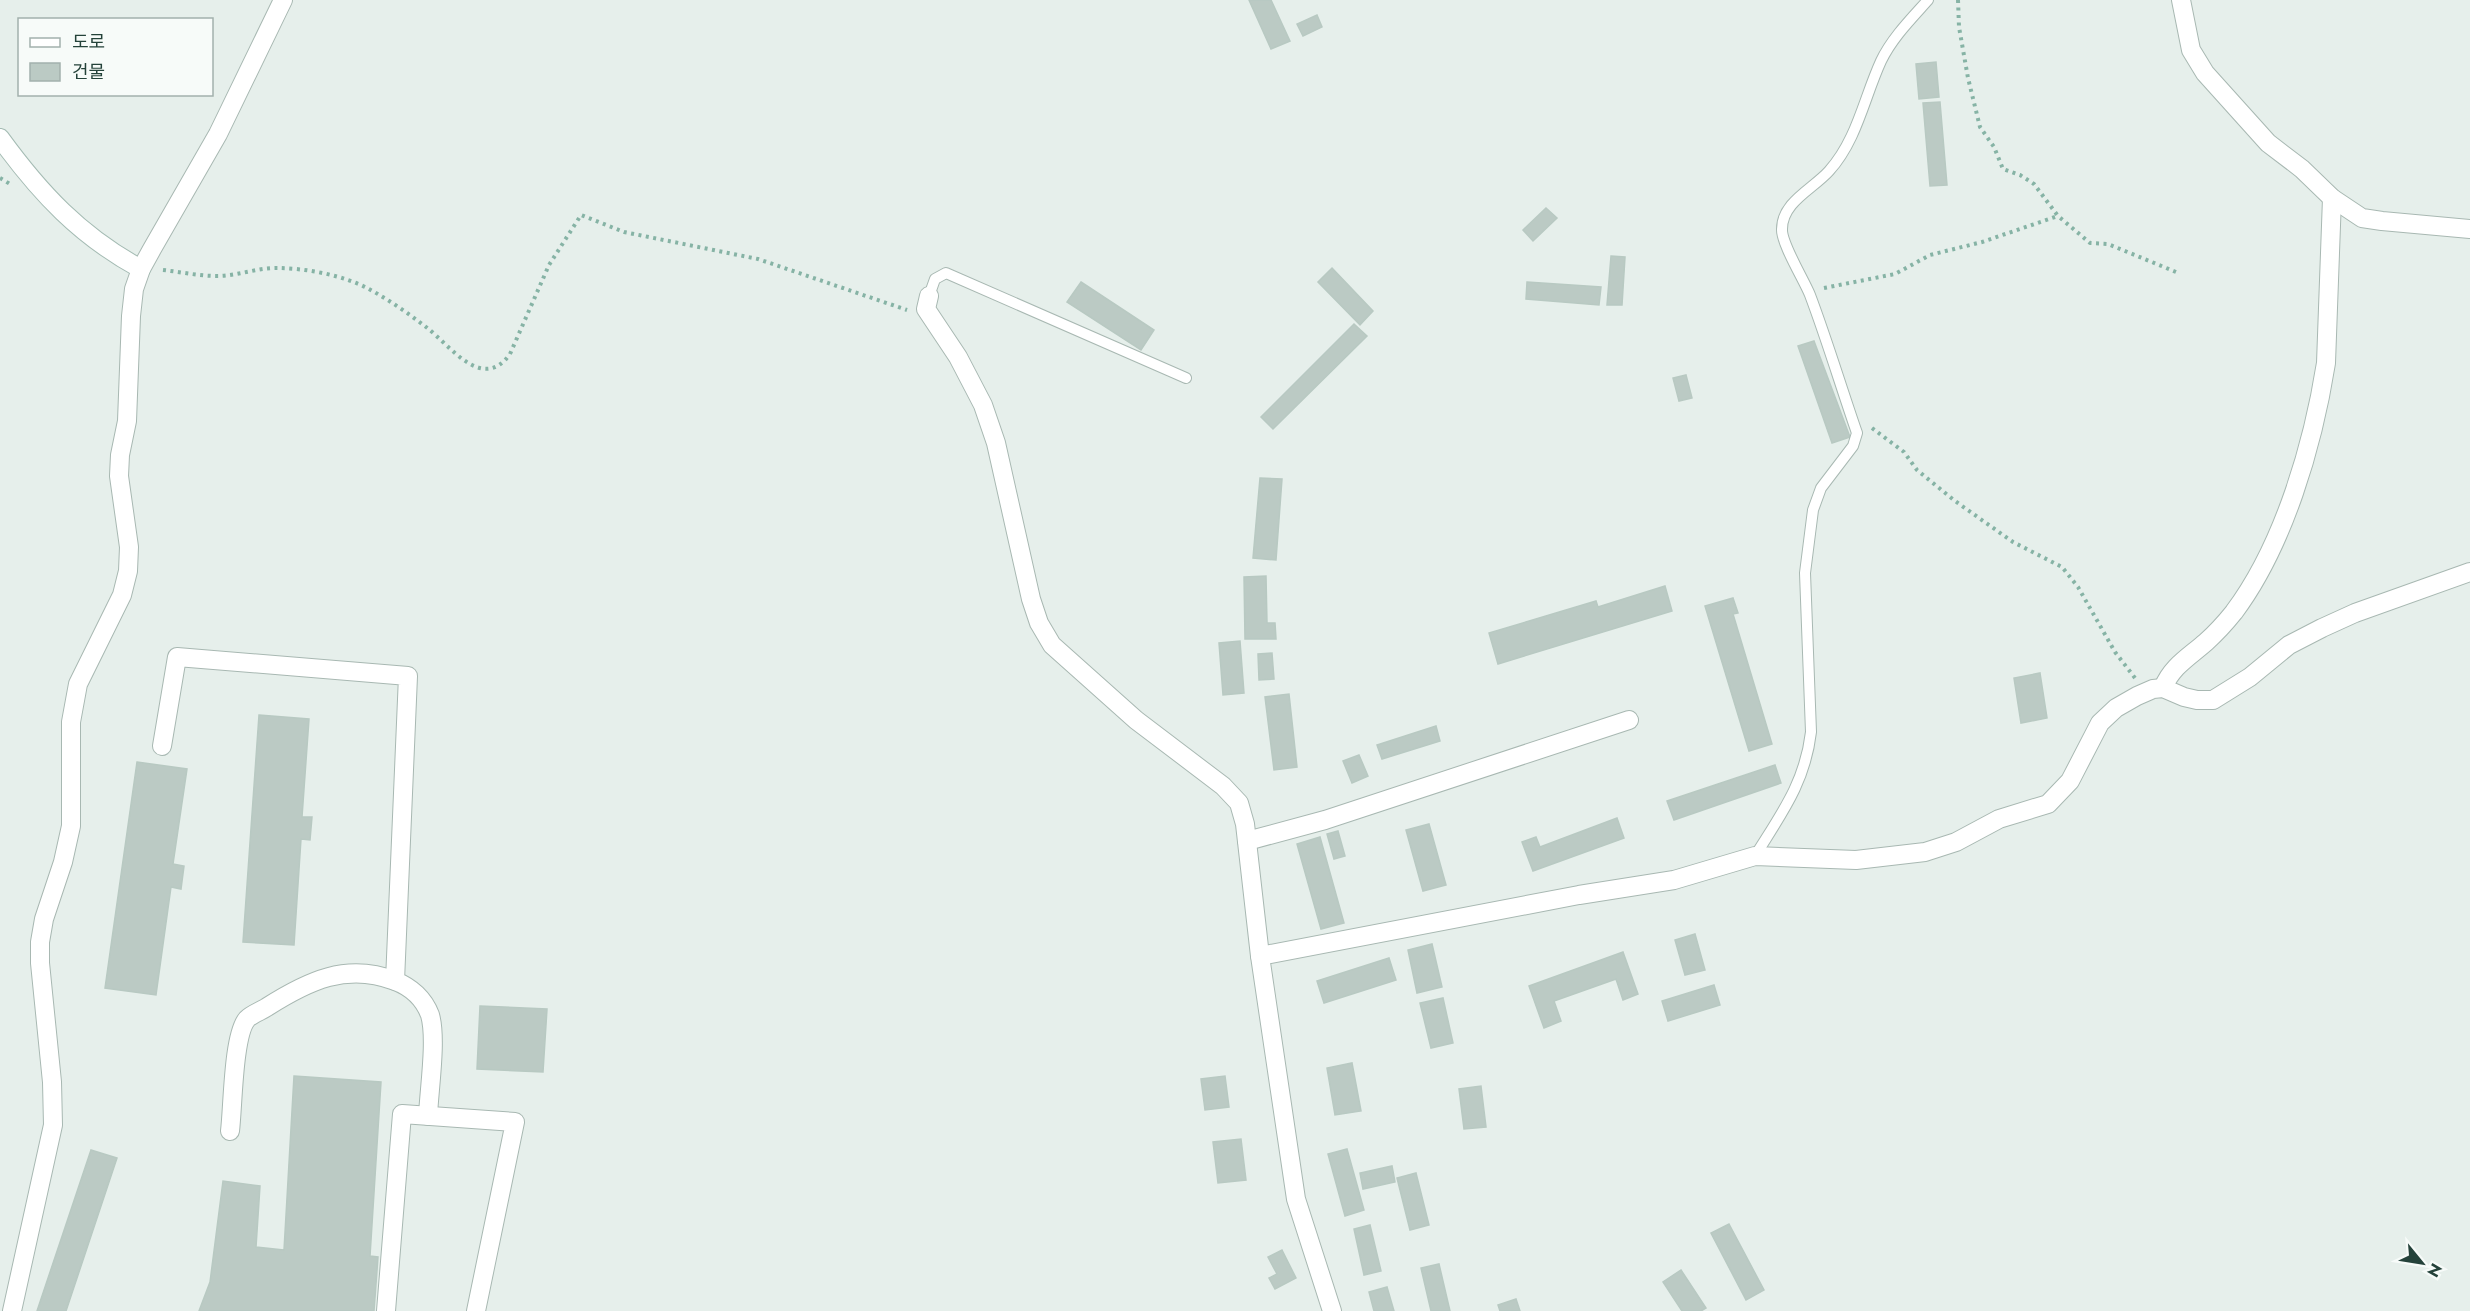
<svg xmlns="http://www.w3.org/2000/svg" width="2470" height="1311" font-family="Jost,'Noto Sans KR',sans-serif">
<style>
.building{fill:#bbcac4;stroke:#b8c9c2;stroke-width:1.5}
.lines{fill:none;stroke-linecap:round;stroke-linejoin:round}
.lane-casing{stroke:#a8b8b2;stroke-width:12}
.street-casing{stroke:#a8b8b2;stroke-width:20}
.secondary-casing{stroke:#a4bbb3;stroke-width:20}
.path{stroke:#86b3a5;stroke-width:4;stroke-dasharray:3 4.5;stroke-linecap:butt}
.lane{stroke:#fff;stroke-width:10}
.street{stroke:#fff;stroke-width:18}
.secondary{stroke:#fff;stroke-width:18}
</style>
<rect width="100%" height="100%" fill="#e6efeb"/>
<!-- building -->
<g class="building">
<polygon points="1249,0 1271,0 1290,41 1271,49"/>
<polygon points="1317,15 1322,27 1303,36 1297,24"/>
<polygon points="1936,62 1939,97 1919,99 1916,64"/>
<polygon points="1940,102 1947,185 1930,186 1923,103"/>
<polygon points="1546,208 1557,218 1533,241 1523,230"/>
<polygon points="1611,256 1625,257 1622,305 1607,305"/>
<polygon points="1332,268 1373,311 1360,325 1318,282"/>
<polygon points="1081,282 1154,330 1141,350 1067,302"/>
<polygon points="1527,282 1601,287 1599,305 1526,299"/>
<polygon points="1354,324 1367,336 1273,429 1261,417"/>
<polygon points="1814,341 1850,437 1832,443 1798,346"/>
<polygon points="1686,375 1692,398 1679,401 1673,378"/>
<polygon points="1260,478 1282,479 1276,560 1253,558"/>
<polygon points="1266,576 1267,623 1275,623 1276,639 1245,639 1244,577"/>
<polygon points="1665,586 1672,611 1498,664 1489,633 1596,601 1598,607"/>
<polygon points="1733,598 1738,613 1733,614 1772,744 1749,751 1705,606"/>
<polygon points="1240,641 1244,693 1223,695 1219,643"/>
<polygon points="1272,653 1274,679 1259,680 1258,654"/>
<polygon points="2040,673 2047,718 2021,723 2014,678"/>
<polygon points="1289,694 1297,767 1274,770 1265,697"/>
<polygon points="259,715 309,719 302,817 312,817 310,840 301,839 294,945 243,942"/>
<polygon points="1436,726 1440,741 1382,759 1377,745"/>
<polygon points="1359,755 1368,776 1352,783 1343,761"/>
<polygon points="137,762 187,769 173,864 184,866 181,889 171,887 156,995 105,988"/>
<polygon points="1775,765 1781,783 1674,820 1667,801"/>
<polygon points="1617,818 1624,838 1533,871 1522,842 1536,837 1540,847"/>
<polygon points="1429,824 1446,885 1423,891 1406,830"/>
<polygon points="1338,831 1345,856 1334,859 1327,834"/>
<polygon points="1320,837 1344,923 1321,929 1297,844"/>
<polygon points="1695,934 1705,970 1685,975 1675,940"/>
<polygon points="1432,944 1442,987 1417,993 1408,950"/>
<polygon points="1623,952 1638,994 1623,1000 1616,979 1554,1001 1561,1021 1544,1028 1529,986"/>
<polygon points="1389,958 1396,980 1324,1003 1317,981"/>
<polygon points="1714,985 1720,1005 1668,1021 1662,1001"/>
<polygon points="1443,998 1453,1043 1431,1048 1420,1003"/>
<polygon points="480,1006 547,1009 543,1072 477,1069"/>
<polygon points="1352,1063 1361,1111 1335,1115 1327,1068"/>
<polygon points="294,1076 381,1082 370,1256 378,1257 374,1311 199,1311 210,1282 223,1181 260,1186 256,1247 284,1250"/>
<polygon points="1225,1076 1229,1107 1205,1110 1201,1079"/>
<polygon points="1481,1086 1486,1127 1464,1129 1459,1089"/>
<polygon points="1241,1139 1246,1180 1218,1183 1213,1142"/>
<polygon points="1347,1149 1364,1210 1345,1216 1328,1154"/>
<polygon points="91,1150 117,1158 66,1311 37,1311"/>
<polygon points="1392,1166 1395,1182 1363,1189 1360,1173"/>
<polygon points="1416,1173 1429,1225 1410,1230 1397,1178"/>
<polygon points="1729,1224 1764,1290 1746,1300 1711,1233"/>
<polygon points="1370,1225 1381,1271 1364,1275 1354,1229"/>
<polygon points="1282,1250 1296,1278 1275,1289 1269,1278 1277,1274 1268,1257"/>
<polygon points="1439,1264 1450,1311 1431,1311 1421,1268"/>
<polygon points="1681,1270 1706,1308 1701,1311 1682,1311 1663,1282"/>
<polygon points="1387,1287 1394,1311 1374,1311 1369,1292"/>
<polygon points="1516,1299 1520,1311 1500,1311 1498,1305"/>
</g>
<g class="lines">
<defs>
<g id="lane">
<polyline points="929,296 935,279 946,273 1186,378"/>
<path d="M 1755,856 C 1781,814 1805,783 1811,732 L 1805,573 L 1813,510 L 1821,488 L 1853,446 L 1857,433 C 1841,387 1827,340 1810,295 C 1804,280 1781,243 1782,229 C 1782,202 1813,189 1829,171 C 1857,140 1864,98 1881,61 C 1892,38 1911,19 1928,0"/>
</g>
<g id="street">
<polyline points="2181,0 2191,50 2205,73 2268,143 2302,169 2332,198 2362,218 2382,221 2470,229"/>
<polyline points="929,296 926,309 958,357 983,405 996,443 1031,599 1039,623 1052,645 1136,720 1223,786 1239,803 1245,824 1260,956 1296,1199 1332,1311"/>
<path d="M 2163,688 C 2172,666 2189,657 2206,642 C 2216,633 2226,622 2234,612 C 2284,545 2313,445 2326,363 L 2332,198"/>
<polyline points="162,746 177,657 408,676 395,981"/>
<polyline points="1247,841 1325,820 1629,720"/>
<polyline points="1260,956 1579,895 1674,880 1755,856 1856,860 1925,852 1956,842 1999,819 2048,804 2070,781 2100,723 2116,708 2137,696 2153,689 2163,688 2184,697 2197,700 2213,700 2250,677 2289,645 2322,628 2355,613 2470,572"/>
<path d="M 230,1131 C 233,1107 233,1035 247,1019 C 252,1014 261,1011 267,1007 C 308,981 347,962 395,981 C 411,987 424,999 430,1015 C 437,1039 429,1090 428,1116"/>
<polyline points="12,1311 53,1125 52,1082 40,963 40,942 44,919 63,862 71,826 71,722 78,684 122,595 128,571 129,547 119,476 120,455 127,421 131,316 134,289 141,269 152,249 218,134 283,0"/>
<polyline points="386,1311 402,1114 515,1122 476,1311"/>
</g>
<path id="secondary" d="M 0,138 C 40,193 80,236 141,269"/>
</defs>
<!-- lane casing -->
<use href="#lane" class="lane-casing"/>
<!-- street casing -->
<use href="#street" class="street-casing"/>
<!-- secondary casing -->
<use href="#secondary" class="secondary-casing"/>
<!-- path -->
<g class="path">
<polyline points="1958,0 1959,27 1968,78 1980,127 1994,147 2003,169 2020,175 2034,184 2058,216 2090,243 2108,244 2176,272"/>
<polyline points="0,178 10,184"/>
<path d="M 163,270 C 181,272 199,276 217,276 C 237,276 256,268 276,268 C 305,268 343,275 369,289 C 389,300 408,313 426,327 C 450,345 482,393 510,354 L 549,265 L 581,215 L 624,232 L 758,259 L 907,310"/>
<polyline points="1824,288 1895,274 1930,255 1982,242 2058,216"/>
<polyline points="1872,428 1904,452 1917,470 1955,501 2013,542 2062,567 2078,587 2115,652 2135,678"/>
</g>
<!-- lane -->
<use href="#lane" class="lane"/>
<!-- street -->
<use href="#street" class="street"/>
<!-- secondary -->
<use href="#secondary" class="secondary"/>
</g>
<!-- legend -->
<rect x="18" y="18" width="195" height="78" fill="#f7fbf9" stroke="#a3b1ad" stroke-width="1.5"/>
<rect x="30" y="38" width="30" height="9" fill="#ffffff" stroke="#a3b1ad" stroke-width="1.5"/>
<text x="72" y="48" font-size="18" fill="#24423a">도로</text>
<rect x="30" y="63" width="30" height="18" fill="#bbcac4" stroke="#a3b1ad" stroke-width="1.5"/>
<text x="72" y="78" font-size="18" fill="#24423a">건물</text>
<!-- north arrow -->
<g transform="translate(2422 1263) rotate(120)" stroke="#f7fbf9" stroke-width="4.5" paint-order="stroke">
<path d="M0-4.5L10 22L0 15L-10 22Z" fill="#24423a"/>
<text y="-9" font-size="16" font-weight="bold" text-anchor="middle" fill="#24423a">N</text>
</g>
</svg>
